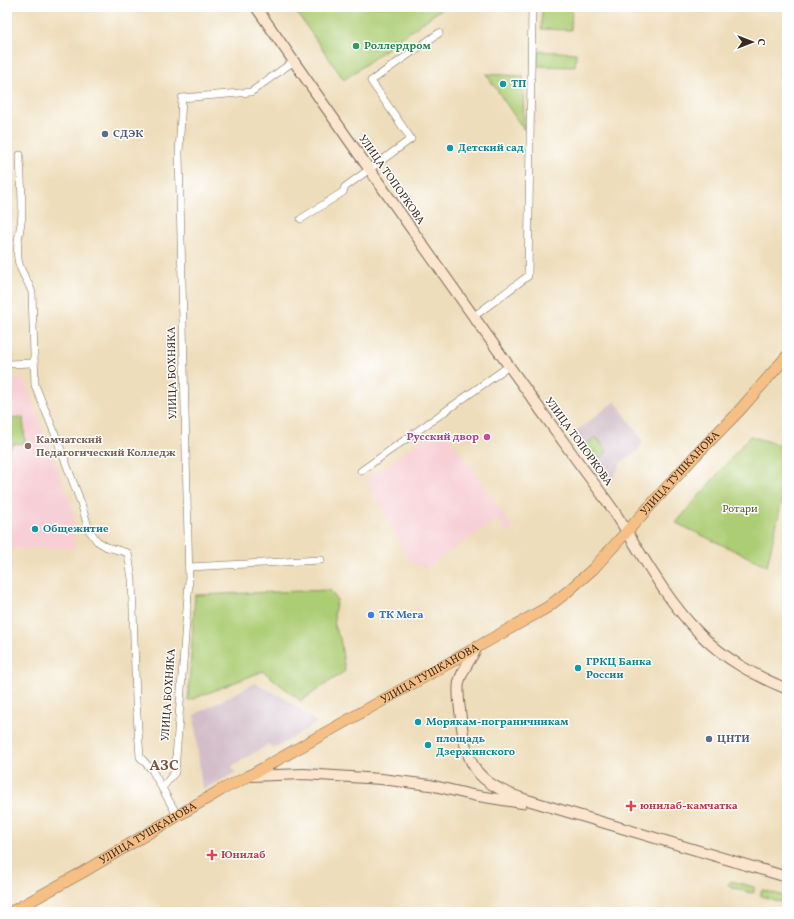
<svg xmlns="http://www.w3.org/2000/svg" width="794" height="919" font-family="Vollkorn,serif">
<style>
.built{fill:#f7cfd5}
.industrial{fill:#d2bdc8}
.green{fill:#adcd75;stroke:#747c4a}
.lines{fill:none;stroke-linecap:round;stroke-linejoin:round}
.minor-casing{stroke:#7a6955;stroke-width:8}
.secondary-casing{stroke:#7a6955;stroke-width:12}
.primary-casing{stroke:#7a6955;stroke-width:12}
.minor{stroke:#fff;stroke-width:7}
.secondary{stroke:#fbe5cf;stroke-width:10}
.primary{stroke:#f5bf86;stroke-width:11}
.leisure-dot{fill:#2e9e5b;stroke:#fff;stroke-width:1.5}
.culture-dot{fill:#0f9aa8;stroke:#fff;stroke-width:1.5}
.service-dot{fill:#5c6f8a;stroke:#fff;stroke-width:1.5}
.hotel-dot{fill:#d1479c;stroke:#fff;stroke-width:1.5}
.education-dot{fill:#8d6e63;stroke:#fff;stroke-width:1.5}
.shop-dot{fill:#3f7fe0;stroke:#fff;stroke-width:1.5}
.health-dot{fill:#e0444e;stroke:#fff;stroke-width:1.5}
.labels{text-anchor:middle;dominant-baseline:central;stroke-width:3;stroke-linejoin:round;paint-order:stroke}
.leisure-label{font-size:11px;font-weight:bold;fill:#27864d;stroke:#fff;text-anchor:start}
.culture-label{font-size:11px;font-weight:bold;fill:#0d838f;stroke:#fff;text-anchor:start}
.service-label{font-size:11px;font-weight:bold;fill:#4e5e75;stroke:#fff;text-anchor:start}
.street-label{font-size:11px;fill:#3b2a1e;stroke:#fff}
.hotel-label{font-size:11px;font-weight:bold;fill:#b23c85;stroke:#fff;text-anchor:end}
.education-label{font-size:11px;font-weight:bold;fill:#785e54;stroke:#fff;text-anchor:start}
.park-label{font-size:11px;fill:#5d5b38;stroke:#fff}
.shop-label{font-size:11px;font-weight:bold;fill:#366cbe;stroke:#fff;text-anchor:start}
.health-label{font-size:11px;font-weight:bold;fill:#be3a42;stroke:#fff;text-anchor:start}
.district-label{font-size:15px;font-weight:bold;fill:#7a5441;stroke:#fff}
</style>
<rect width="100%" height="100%" fill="#fff"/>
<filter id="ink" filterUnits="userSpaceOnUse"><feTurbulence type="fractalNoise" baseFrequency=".025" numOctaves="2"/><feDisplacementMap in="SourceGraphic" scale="8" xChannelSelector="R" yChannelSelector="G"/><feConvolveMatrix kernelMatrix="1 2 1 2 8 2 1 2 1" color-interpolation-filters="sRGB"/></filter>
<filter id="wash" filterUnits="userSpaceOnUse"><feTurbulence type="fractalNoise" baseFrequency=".012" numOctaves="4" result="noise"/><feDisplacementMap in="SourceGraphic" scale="16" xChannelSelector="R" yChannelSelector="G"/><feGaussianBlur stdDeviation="0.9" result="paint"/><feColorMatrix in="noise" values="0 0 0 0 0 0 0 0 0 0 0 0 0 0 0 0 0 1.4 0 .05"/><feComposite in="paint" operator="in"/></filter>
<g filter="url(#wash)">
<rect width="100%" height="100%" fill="#eeddba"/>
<!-- built -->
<g class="built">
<polygon points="7,377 24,379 74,513 74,548 7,549"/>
<polygon points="438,429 443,434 446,432 513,528 506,533 497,519 426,568 410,562 366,480"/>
</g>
<!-- industrial -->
<g class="industrial">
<polygon points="615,401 643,441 638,451 621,462 611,483 574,433"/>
<polygon points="255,683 286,699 317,723 274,749 269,744 232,766 235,773 202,790 194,715"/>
</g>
<!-- green -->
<g class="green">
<polygon points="293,7 444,7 344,80"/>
<polygon points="542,7 572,7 571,30 541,29"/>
<polygon points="538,51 576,53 575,67 537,66"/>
<polygon points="486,74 523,76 524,130"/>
<polygon points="23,417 25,443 13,444 10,449 7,449 7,418"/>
<polygon points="750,436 787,447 787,479 767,566 676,523"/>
<polygon points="594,438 597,438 606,450 606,453 597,460 594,460 585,446"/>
<polygon points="330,590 337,600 334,613 335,629 340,638 345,671 301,701 263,671 188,701 195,595"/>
<polygon points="731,881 754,887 754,892 752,893 730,887 728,884"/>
<polygon points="764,890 787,897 787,904 761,896 761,891"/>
</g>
</g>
<g filter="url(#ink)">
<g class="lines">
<defs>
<g id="minor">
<path d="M 20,155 C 20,174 24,205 21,223 C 19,235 16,246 18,259 C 19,271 29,281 32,293 L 35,385 L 55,434 L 81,503 L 89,530 L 97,541 L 107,547 L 128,553 L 132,579 L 136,701 L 140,757 L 152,770 L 162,788"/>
<polyline points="301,219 343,192 345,187 411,139 371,81 439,33"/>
<polyline points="473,317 528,276 532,7"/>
<polyline points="7,364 33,363"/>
<polyline points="361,471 509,366"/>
<polyline points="189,567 321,560"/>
<polyline points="177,815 162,788 175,772 189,581 179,153 182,98 251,92 294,61"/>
</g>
<g id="secondary">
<path d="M 256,7 C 362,160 469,311 578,462 C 590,478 602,494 614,511 C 641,553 664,597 699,633 C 724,659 754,675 787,689"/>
<path d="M 477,647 C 472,658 462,670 459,682 C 457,693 460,708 461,719 C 466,767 478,784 524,799 L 787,877"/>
<polyline points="249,776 304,774 381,779 430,785 472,795 522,803"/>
</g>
<g id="primary">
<path id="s1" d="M 11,912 L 83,872 L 221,790 L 249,776 L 548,607 L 567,592 L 593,569 L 695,456 L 739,411 L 787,356"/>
</g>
</defs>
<!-- minor casing -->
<use href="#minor" class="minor-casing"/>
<!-- secondary casing -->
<use href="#secondary" class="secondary-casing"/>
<!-- primary casing -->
<use href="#primary" class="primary-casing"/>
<!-- minor -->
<use href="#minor" class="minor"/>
<!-- secondary -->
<use href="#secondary" class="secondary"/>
<!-- primary -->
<use href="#primary" class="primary"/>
</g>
</g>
<!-- markers -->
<circle class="leisure-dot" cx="356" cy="46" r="4"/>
<g class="culture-dot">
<circle cx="503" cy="84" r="4"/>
<circle cx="450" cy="148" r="4"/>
<circle cx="35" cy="529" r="4"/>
<circle cx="578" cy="668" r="4"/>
<circle cx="418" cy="722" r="4"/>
<circle cx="428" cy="745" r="4"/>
</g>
<g class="service-dot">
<circle cx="105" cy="134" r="4"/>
<circle cx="709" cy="739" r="4"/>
</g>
<circle class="hotel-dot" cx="487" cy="437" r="4"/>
<circle class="education-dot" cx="28" cy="446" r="4"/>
<circle class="shop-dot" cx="371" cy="615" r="4"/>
<g class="health-dot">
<path d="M629 800h4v4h4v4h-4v4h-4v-4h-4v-4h4z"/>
<path d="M210 849h4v4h4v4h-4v4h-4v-4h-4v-4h4z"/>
</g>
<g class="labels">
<!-- leisure labels -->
<g class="leisure-label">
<text x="364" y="46">Роллердром</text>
</g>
<!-- culture labels -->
<g class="culture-label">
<text x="511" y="84">ТП</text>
<text x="458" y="148">Детский сад</text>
<text x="43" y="529">Общежитие</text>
<text x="586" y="662">ГРКЦ Банка<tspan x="586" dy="13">России</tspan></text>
<text x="426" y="722">Морякам-пограничникам</text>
<text x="436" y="739">площадь<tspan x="436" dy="13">Дзержинского</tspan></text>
</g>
<!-- service labels -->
<g class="service-label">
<text x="113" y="134">СДЭК</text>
<text x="717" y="739">ЦНТИ</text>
</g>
<!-- street labels -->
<g class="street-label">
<text transform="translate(391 180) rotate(55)">УЛИЦА ТОПОРКОВА</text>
<text transform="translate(173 373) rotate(-91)">УЛИЦА БОХНЯКА</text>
<text transform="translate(578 442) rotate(54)">УЛИЦА ТОПОРКОВА</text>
<text stroke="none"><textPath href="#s1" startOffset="806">УЛИЦА ТУШКАНОВА</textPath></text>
<text stroke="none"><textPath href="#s1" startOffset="482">УЛИЦА ТУШКАНОВА</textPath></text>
<text transform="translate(169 695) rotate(-86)">УЛИЦА БОХНЯКА</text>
<text stroke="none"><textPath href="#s1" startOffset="158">УЛИЦА ТУШКАНОВА</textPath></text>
</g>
<!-- hotel labels -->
<g class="hotel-label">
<text x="479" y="437">Русский двор</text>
</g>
<!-- education labels -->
<g class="education-label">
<text x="36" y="440">Камчатский<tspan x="36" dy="13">Педагогический Колледж</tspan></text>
</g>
<!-- park labels -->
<g class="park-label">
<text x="740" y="509">Ротари</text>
</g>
<!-- shop labels -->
<g class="shop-label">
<text x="379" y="615">ТК Мега</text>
</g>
<!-- health labels -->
<g class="health-label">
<text x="640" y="806">юнилаб-камчатка</text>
<text x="221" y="855">Юнилаб</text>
</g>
<!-- district labels -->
<g class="district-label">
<text x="164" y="766">АЗС</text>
</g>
</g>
<!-- margin -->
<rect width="794" height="919" fill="none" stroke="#fff" stroke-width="24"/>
<!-- north arrow -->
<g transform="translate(752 42) rotate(90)" stroke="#ffffff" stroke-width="3" paint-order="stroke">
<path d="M0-3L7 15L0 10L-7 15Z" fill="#3b2a1e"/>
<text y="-6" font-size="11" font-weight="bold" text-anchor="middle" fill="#3b2a1e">С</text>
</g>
</svg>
